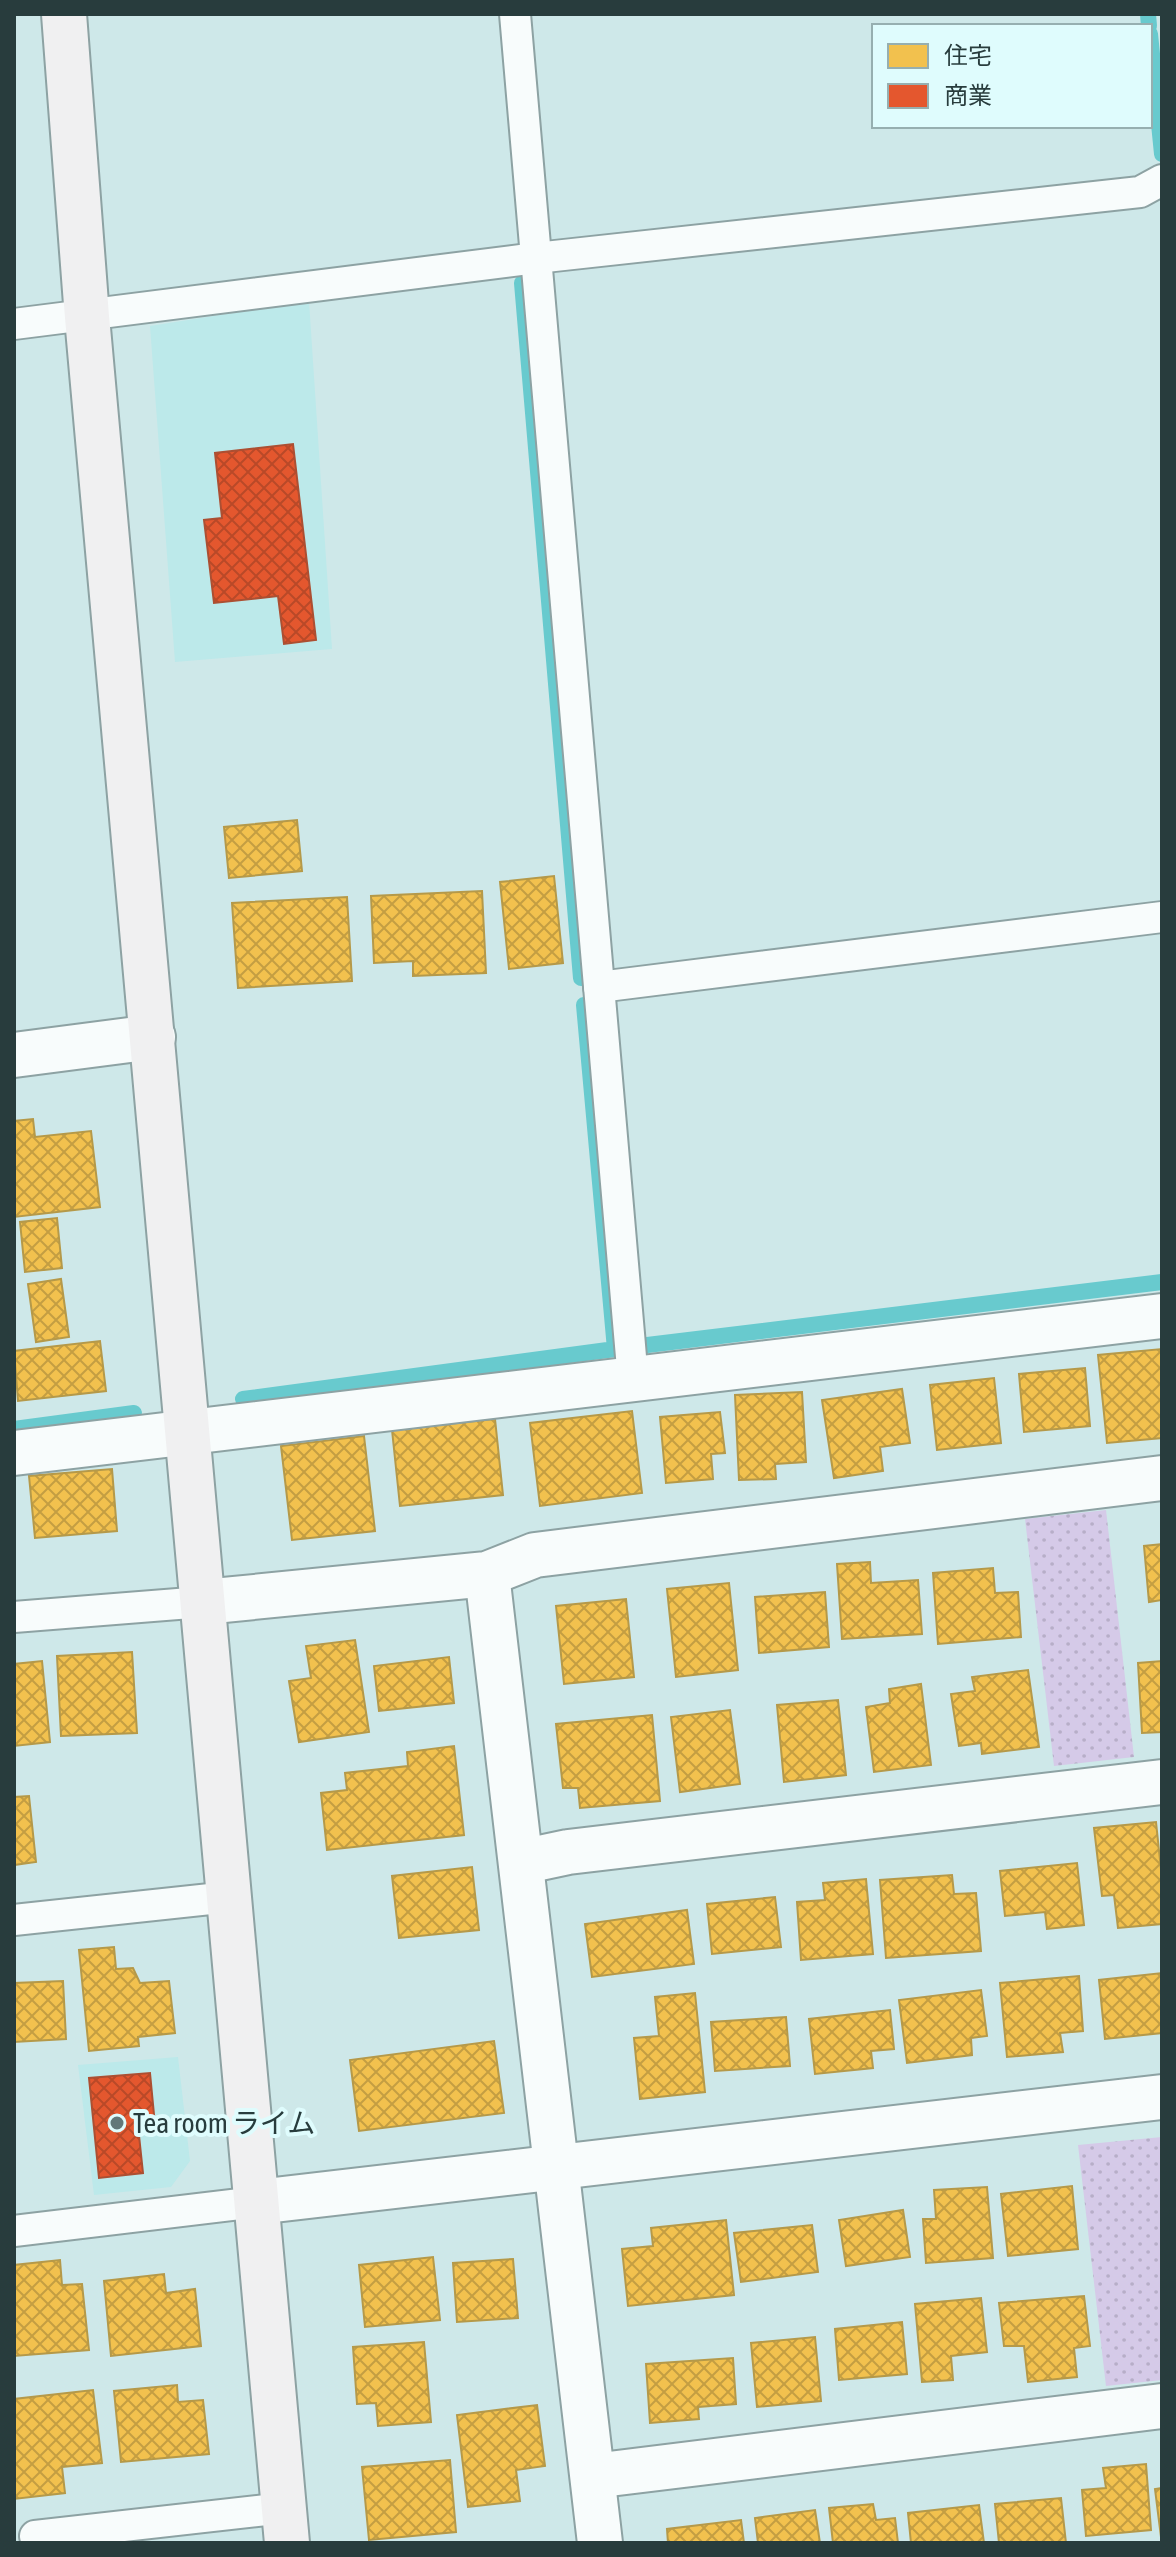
<svg xmlns="http://www.w3.org/2000/svg" width="1176" height="2557" font-family="'Asap Condensed','Noto Sans JP',sans-serif">
<style>
.built{fill:#bce9ea}
.park{fill:url(#park-dots)}
.homes{fill:url(#homes-cross-hatch);stroke:#b59949;stroke-width:2}
.shops{fill:url(#shops-cross-hatch);stroke:#ac4f32;stroke-width:2}
.lines{fill:none;stroke-linecap:round;stroke-linejoin:round}
.stream{stroke:#68cace;stroke-width:16}
.lane-casing{stroke:#8da2a3;stroke-width:34}
.street-casing{stroke:#8da2a3;stroke-width:48}
.secondary-casing{stroke:#8da2a3;stroke-width:48}
.lane{stroke:#f8fcfc;stroke-width:30}
.street{stroke:#f8fcfc;stroke-width:44}
.secondary{stroke:#f0f0f1;stroke-width:44}
.poi-dot{fill:#627879;stroke:#dffcfd;stroke-width:3}
.labels{text-anchor:middle;dominant-baseline:central;stroke-width:8;stroke-linejoin:round;paint-order:stroke}
.poi-label{font-size:28px;fill:#283c3d;stroke:#dffcfd;text-anchor:start}
</style>
<defs>
<pattern id="park-dots" width="8" height="8" patternUnits="userSpaceOnUse" patternTransform="scale(2)"><rect width="8" height="8" fill="#d5cae8"/><path d="M2 2h.1M6 6h.1" fill="none" stroke="#b7aec8" stroke-width="1.8" stroke-linecap="round"/></pattern>
<pattern id="homes-cross-hatch" width="8" height="8" patternUnits="userSpaceOnUse" patternTransform="scale(2)"><rect width="8" height="8" fill="#f2c14e"/><path d="M0 0l8 8M0 8l8-8" fill="none" stroke="#c49e42"/></pattern>
<pattern id="shops-cross-hatch" width="8" height="8" patternUnits="userSpaceOnUse" patternTransform="scale(2)"><rect width="8" height="8" fill="#e4572e"/><path d="M0 0l8 8M0 8l8-8" fill="none" stroke="#b94928"/></pattern>
</defs>
<rect width="100%" height="100%" fill="#cee8e9"/>
<!-- built -->
<g class="built">
<polygon points="309,301 332,649 175,662 150,326"/>
<polygon points="178,2057 190,2161 171,2187 94,2195 78,2065"/>
</g>
<!-- park -->
<g class="park">
<polygon points="1106,1510 1134,1757 1054,1766 1025,1519"/>
<polygon points="1162,2137 1162,2380 1106,2386 1078,2145"/>
</g>
<!-- homes -->
<g class="homes">
<polygon points="297,820 302,871 229,878 224,827"/>
<polygon points="554,876 563,963 509,969 500,882"/>
<polygon points="482,891 486,973 413,976 413,961 374,963 371,896"/>
<polygon points="347,897 352,981 238,988 232,903"/>
<polygon points="33,1119 35,1137 91,1131 100,1207 14,1217 14,1121"/>
<polygon points="57,1218 62,1268 25,1272 20,1222"/>
<polygon points="61,1279 69,1337 36,1342 28,1284"/>
<polygon points="100,1341 106,1391 18,1401 14,1351"/>
<polygon points="1162,1349 1162,1438 1107,1443 1098,1355"/>
<polygon points="1085,1368 1090,1426 1024,1432 1019,1374"/>
<polygon points="994,1378 1001,1443 937,1450 930,1385"/>
<polygon points="902,1389 910,1443 880,1447 883,1471 834,1478 822,1400"/>
<polygon points="802,1392 806,1462 775,1464 776,1479 739,1480 735,1395"/>
<polygon points="632,1411 642,1493 540,1506 530,1423"/>
<polygon points="720,1412 725,1453 711,1454 713,1479 666,1483 660,1417"/>
<polygon points="495,1419 503,1495 400,1506 392,1430"/>
<polygon points="364,1436 375,1531 292,1540 281,1446"/>
<polygon points="112,1469 117,1531 35,1538 29,1476"/>
<polygon points="1162,1544 1162,1600 1149,1602 1144,1546"/>
<polygon points="870,1562 871,1583 918,1580 922,1634 842,1639 837,1564"/>
<polygon points="993,1568 995,1593 1018,1592 1021,1637 938,1644 933,1573"/>
<polygon points="729,1583 738,1670 676,1677 667,1589"/>
<polygon points="825,1592 829,1647 759,1653 755,1597"/>
<polygon points="626,1599 634,1677 564,1684 556,1606"/>
<polygon points="355,1640 369,1732 299,1742 289,1681 311,1678 306,1646"/>
<polygon points="132,1652 137,1733 61,1736 57,1656"/>
<polygon points="449,1657 454,1703 379,1711 374,1666"/>
<polygon points="42,1661 50,1742 14,1746 14,1664"/>
<polygon points="1162,1661 1162,1732 1142,1733 1138,1663"/>
<polygon points="1028,1670 1039,1747 982,1754 981,1743 959,1746 951,1694 975,1691 972,1677"/>
<polygon points="921,1684 931,1765 874,1772 866,1707 890,1703 889,1689"/>
<polygon points="838,1700 846,1775 784,1782 777,1705"/>
<polygon points="730,1710 740,1784 680,1792 671,1717"/>
<polygon points="652,1715 660,1801 580,1808 578,1788 563,1788 556,1724"/>
<polygon points="454,1746 464,1835 327,1850 321,1793 347,1790 345,1773 408,1766 407,1752"/>
<polygon points="29,1796 36,1862 14,1865 14,1797"/>
<polygon points="1156,1822 1162,1879 1162,1924 1118,1928 1114,1895 1102,1896 1094,1828"/>
<polygon points="1077,1863 1084,1925 1047,1929 1045,1912 1005,1916 1000,1871"/>
<polygon points="472,1867 479,1930 399,1938 392,1876"/>
<polygon points="952,1875 954,1894 976,1893 981,1951 886,1958 880,1880"/>
<polygon points="866,1879 873,1954 801,1960 797,1902 825,1900 823,1883"/>
<polygon points="775,1897 781,1947 712,1954 707,1904"/>
<polygon points="687,1910 694,1964 592,1977 585,1924"/>
<polygon points="114,1947 116,1969 133,1968 140,1983 169,1981 175,2033 138,2037 139,2046 89,2051 79,1950"/>
<polygon points="1162,1973 1162,2033 1105,2039 1099,1980"/>
<polygon points="1079,1976 1083,2031 1060,2033 1063,2052 1007,2057 1000,1983"/>
<polygon points="63,1981 66,2039 14,2042 14,1983"/>
<polygon points="981,1990 987,2036 971,2038 972,2055 907,2063 899,2000"/>
<polygon points="695,1993 705,2092 640,2099 634,2038 659,2036 655,1997"/>
<polygon points="890,2010 894,2049 871,2051 873,2068 815,2074 809,2019"/>
<polygon points="786,2017 790,2066 715,2071 711,2022"/>
<polygon points="494,2041 504,2113 359,2131 350,2060"/>
<polygon points="1072,2186 1078,2249 1008,2256 1001,2194"/>
<polygon points="987,2187 993,2258 926,2263 923,2219 936,2219 934,2190"/>
<polygon points="903,2210 910,2257 846,2266 839,2220"/>
<polygon points="726,2220 734,2295 628,2306 622,2249 653,2246 651,2228"/>
<polygon points="812,2225 818,2272 741,2282 734,2233"/>
<polygon points="433,2257 440,2320 365,2327 359,2265"/>
<polygon points="513,2259 518,2318 457,2322 453,2263"/>
<polygon points="60,2260 62,2285 82,2284 89,2350 14,2356 14,2265"/>
<polygon points="164,2274 166,2293 195,2289 201,2346 111,2356 104,2281"/>
<polygon points="1084,2296 1090,2346 1074,2348 1077,2377 1028,2382 1024,2346 1004,2346 999,2303"/>
<polygon points="981,2298 987,2352 951,2356 953,2380 922,2382 915,2304"/>
<polygon points="902,2322 907,2374 839,2380 835,2329"/>
<polygon points="815,2337 821,2401 757,2407 751,2343"/>
<polygon points="424,2342 431,2422 378,2426 376,2403 357,2404 353,2347"/>
<polygon points="733,2358 736,2404 698,2407 699,2419 650,2423 646,2364"/>
<polygon points="177,2385 178,2402 203,2400 209,2454 121,2462 114,2391"/>
<polygon points="93,2390 102,2463 62,2467 65,2493 14,2499 14,2399"/>
<polygon points="537,2405 545,2466 516,2470 520,2501 468,2507 457,2415"/>
<polygon points="450,2460 456,2532 369,2540 362,2467"/>
<polygon points="1146,2464 1151,2530 1086,2536 1082,2490 1106,2488 1103,2468"/>
<polygon points="1162,2488 1162,2536 1161,2537 1155,2489"/>
<polygon points="1061,2498 1066,2543 999,2543 995,2504"/>
<polygon points="873,2504 876,2520 895,2518 898,2543 833,2543 829,2508"/>
<polygon points="979,2505 984,2543 911,2543 908,2513"/>
<polygon points="815,2510 820,2543 758,2543 755,2518"/>
<polygon points="741,2520 744,2543 668,2543 667,2529"/>
</g>
<!-- shops -->
<g class="shops">
<polygon points="293,444 316,640 284,644 278,596 214,603 204,520 222,518 215,453"/>
<polygon points="150,2073 155,2125 138,2126 143,2173 99,2178 89,2078"/>
</g>
<g class="lines">
<!-- stream -->
<g class="stream">
<polyline points="1148,14 1149,26"/>
<polyline points="1150,34 1162,154"/>
<polyline points="522,283 581,978"/>
<polyline points="639,1346 1162,1282"/>
<polyline points="243,1399 615,1349 584,1005"/>
<polyline points="14,1429 134,1413"/>
</g>
<defs>
<g id="lane">
<polyline points="515,14 633,1380"/>
<polyline points="14,324 536,258 1140,192 1162,180"/>
<polyline points="599,987 1162,917"/>
<polyline points="14,1617 203,1602"/>
<polyline points="14,1920 229,1897"/>
<polyline points="14,2231 257,2202"/>
<polyline points="35,2536 284,2508"/>
</g>
<g id="street">
<polyline points="14,1055 153,1037"/>
<polyline points="14,1453 1162,1316"/>
<polyline points="487,1574 600,2543"/>
<polyline points="203,1602 487,1574 535,1555 1162,1478"/>
<polyline points="521,1862 568,1852 1162,1782"/>
<polyline points="257,2202 1162,2097"/>
<polyline points="593,2476 1162,2406"/>
</g>
<polyline id="secondary" points="64,14 87,317 287,2543"/>
</defs>
<!-- lane casing -->
<use href="#lane" class="lane-casing"/>
<!-- street casing -->
<use href="#street" class="street-casing"/>
<!-- secondary casing -->
<use href="#secondary" class="secondary-casing"/>
<!-- lane -->
<use href="#lane" class="lane"/>
<!-- street -->
<use href="#street" class="street"/>
<!-- secondary -->
<use href="#secondary" class="secondary"/>
</g>
<!-- markers -->
<circle class="poi-dot" cx="117" cy="2123" r="8"/>
<g class="labels">
<!-- poi labels -->
<g class="poi-label">
<text x="133" y="2123">Tea room ライム</text>
</g>
</g>
<!-- border -->
<rect width="1176" height="2557" fill="none" stroke="#283c3d" stroke-width="32"/>
<!-- legend -->
<rect x="872" y="24" width="280" height="104" fill="#dffcfd" stroke="#96afb0" stroke-width="2"/>
<rect x="888" y="44" width="40" height="24" fill="#f2c14e" stroke="#96afb0" stroke-width="2"/>
<text x="944" y="64" font-size="24" fill="#283c3d">住宅</text>
<rect x="888" y="84" width="40" height="24" fill="#e4572e" stroke="#96afb0" stroke-width="2"/>
<text x="944" y="104" font-size="24" fill="#283c3d">商業</text>
</svg>
